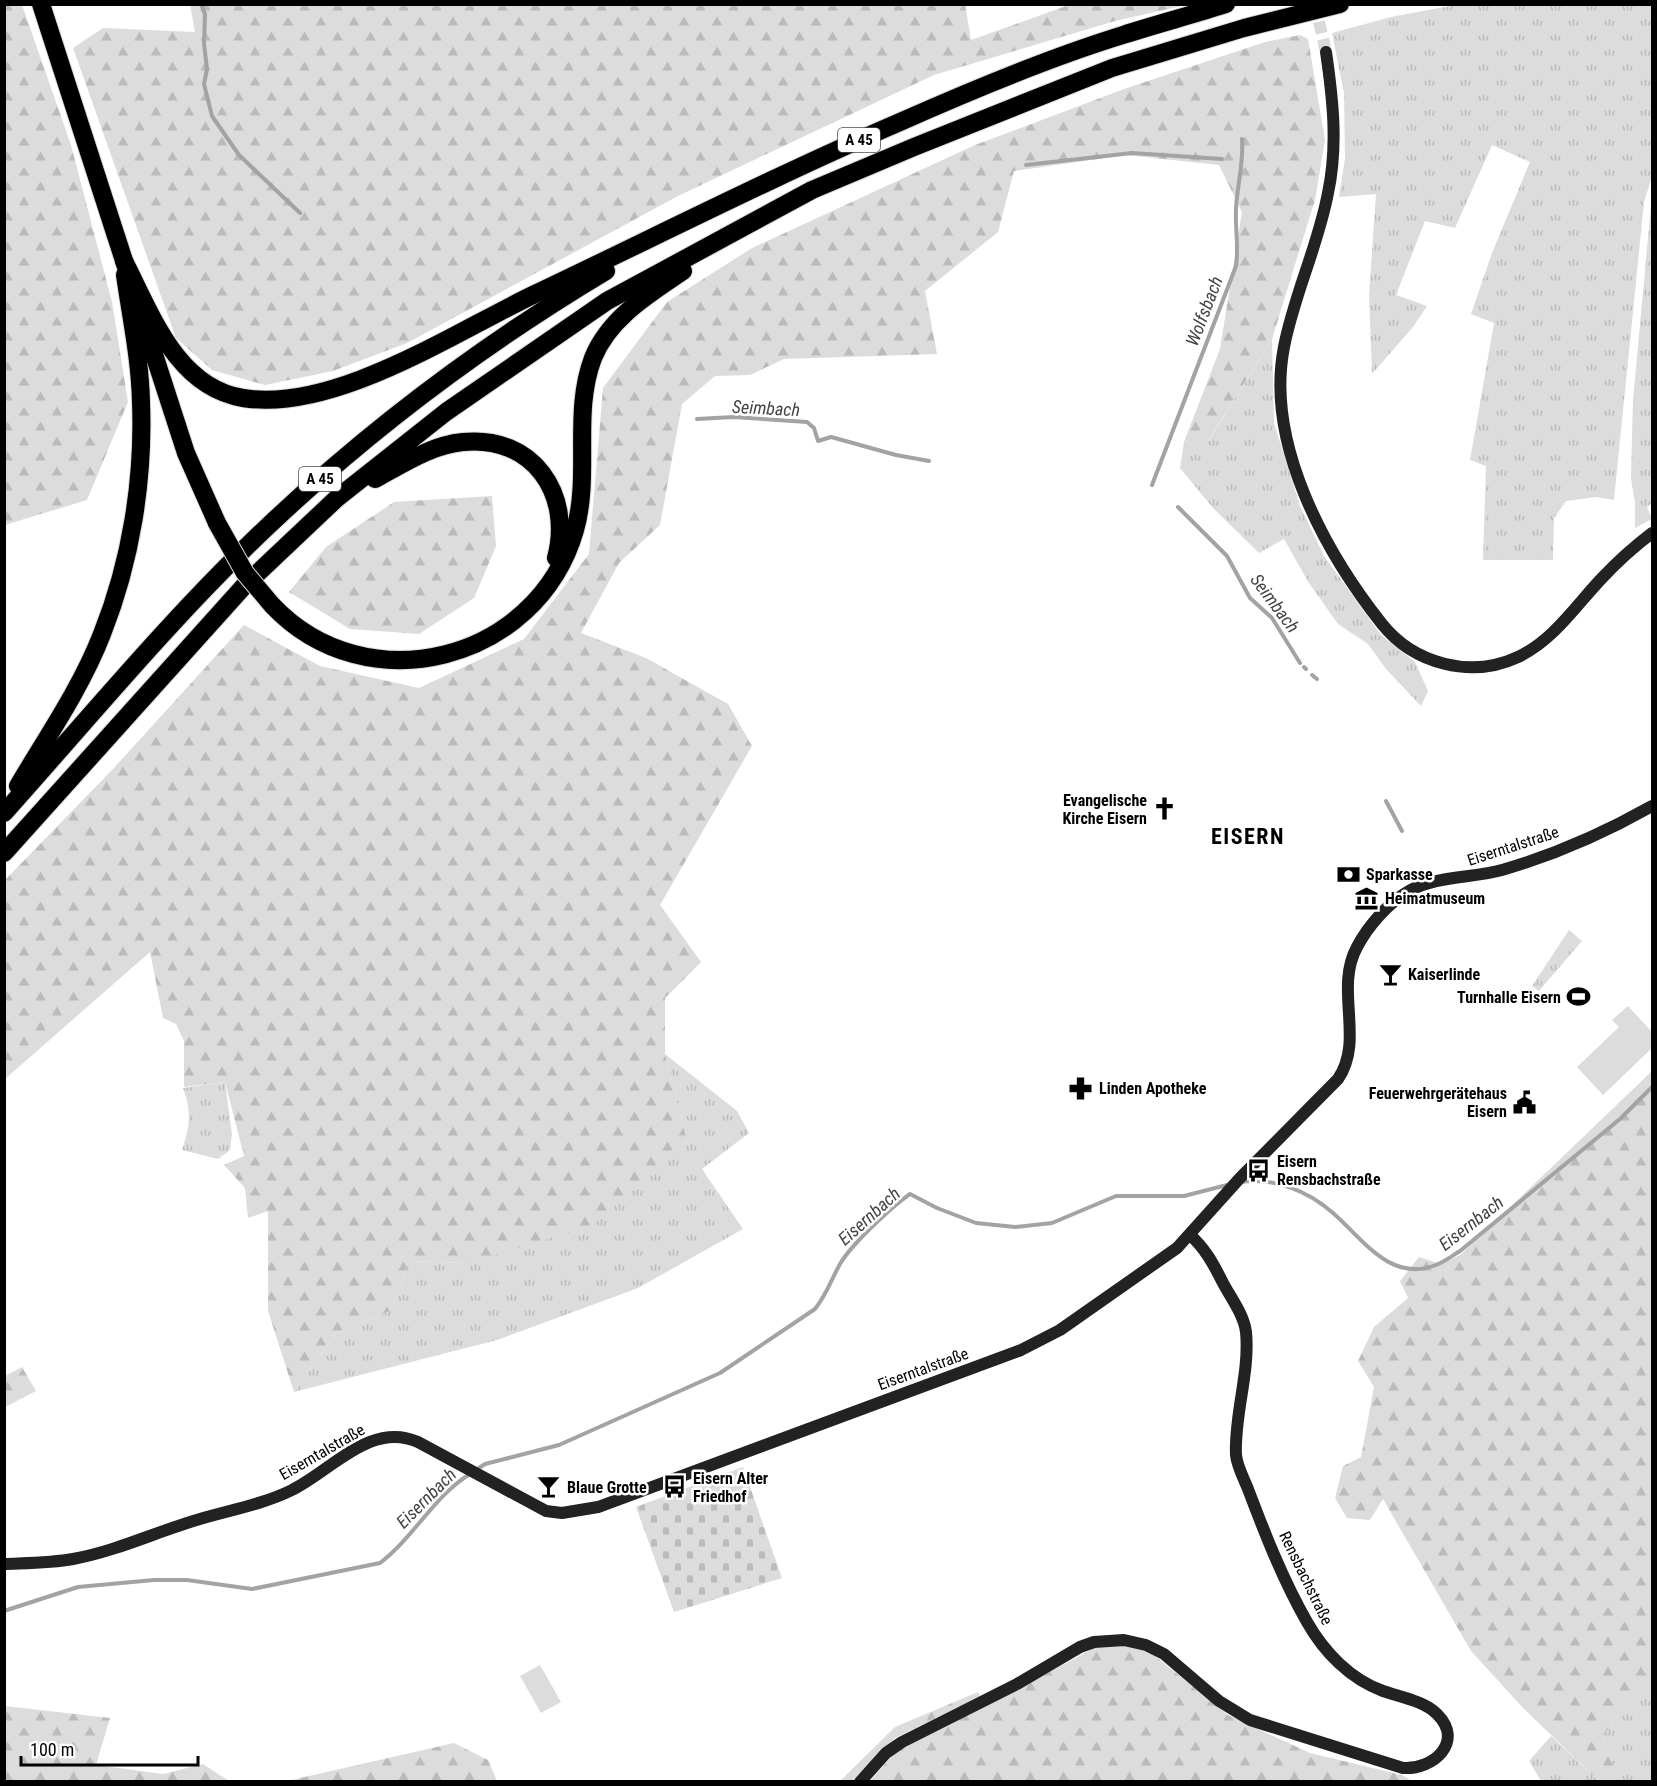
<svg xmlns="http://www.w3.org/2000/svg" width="1657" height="1786" font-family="'Roboto Condensed',sans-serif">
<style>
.grass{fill:url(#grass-tufts)}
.forest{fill:url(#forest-firs)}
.cemetery{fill:url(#cemetery-stones)}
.garden{fill:#dcdcdc}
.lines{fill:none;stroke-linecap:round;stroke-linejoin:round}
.stream{stroke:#a3a3a3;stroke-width:4}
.secondary-tunnel{stroke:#d9d9d9;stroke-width:12;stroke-dasharray:12 6;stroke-linecap:butt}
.highway-casing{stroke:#dbdbdb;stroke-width:20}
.secondary{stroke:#222;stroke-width:12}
.highway{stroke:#000;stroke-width:18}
.highway-bridge-casing{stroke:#dbdbdb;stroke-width:20;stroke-linecap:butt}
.highway-bridge{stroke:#000;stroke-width:18}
.labels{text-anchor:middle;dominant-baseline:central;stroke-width:5;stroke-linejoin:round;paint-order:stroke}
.shield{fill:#fff;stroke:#4c4c4c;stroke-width:1.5}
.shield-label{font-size:15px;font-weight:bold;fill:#000}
.poi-label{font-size:16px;font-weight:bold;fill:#000;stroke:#fff;text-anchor:start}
.street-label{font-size:16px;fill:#000;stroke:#fff}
.water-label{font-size:18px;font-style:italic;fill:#444;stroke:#fff}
.district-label{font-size:22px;font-weight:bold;letter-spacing:1.5px;fill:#000;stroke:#fff}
</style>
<defs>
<pattern id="grass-tufts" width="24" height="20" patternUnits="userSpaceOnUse" patternTransform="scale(1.5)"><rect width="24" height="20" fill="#dcdcdc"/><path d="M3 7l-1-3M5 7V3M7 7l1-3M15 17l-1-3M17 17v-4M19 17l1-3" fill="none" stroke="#bbb"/></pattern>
<pattern id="forest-firs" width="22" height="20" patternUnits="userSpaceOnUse" patternTransform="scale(1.5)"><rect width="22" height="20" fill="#dcdcdc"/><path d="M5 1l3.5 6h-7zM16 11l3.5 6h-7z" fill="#bbb"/></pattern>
<pattern id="cemetery-stones" width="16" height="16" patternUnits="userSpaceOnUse" patternTransform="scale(1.5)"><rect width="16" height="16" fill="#dcdcdc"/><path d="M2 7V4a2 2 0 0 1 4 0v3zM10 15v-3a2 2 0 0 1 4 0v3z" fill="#bbb"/></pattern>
</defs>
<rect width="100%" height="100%" fill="#fff"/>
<!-- grass -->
<g class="grass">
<polygon points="1455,5 1652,5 1652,177 1644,202 1614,500 1597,497 1566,501 1554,518 1553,560 1483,560 1486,466 1470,460 1494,323 1471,314 1492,253 1530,162 1492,145 1455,228 1425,221 1396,295 1427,306 1413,327 1372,374 1369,295 1376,194 1339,197 1345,158 1344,93 1332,33 1391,17"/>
<polygon points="1652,195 1652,503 1647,507 1652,519 1635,528 1635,503 1631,478 1633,400"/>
<polygon points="1272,339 1274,423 1300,506 1324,556 1381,635 1415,662 1428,691 1421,706 1386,669 1368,644 1338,624 1309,583 1284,539 1259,553 1213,508 1180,468 1184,442 1207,443"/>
<polygon points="1569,930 1582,941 1539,991 1532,986"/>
<polygon points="665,1054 737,1111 749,1133 702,1169 743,1229 638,1288 497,1340 294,1392 336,1333 390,1311 409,1261 469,1263 687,1142"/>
<path d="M 225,1082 L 232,1134 L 230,1150 L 218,1159 L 182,1150 C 190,1127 192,1111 183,1088 Z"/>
<polygon points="1645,1677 1652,1683 1652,1781 1617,1781 1603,1736"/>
<polygon points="1551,1736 1599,1781 1541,1781 1529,1761"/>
</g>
<!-- forest -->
<g class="forest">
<polygon points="190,4 965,4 971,40 1069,5 1186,5 1115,21 934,75 678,196 407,343 333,371 265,385 212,370 176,338 73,48 103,28 195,32"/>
<polygon points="22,5 71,145 112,302 128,402 87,500 5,525 4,5"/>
<polygon points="1300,35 1308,39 1325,140 1315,200 1272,339 1206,444 1184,442 1220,349 1242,212 1219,165 1126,155 1014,171 998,232 925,291 937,354 784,359 750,375 715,376 682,404 660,525 619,563 581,633 646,658 728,704 752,746 660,905 701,962 665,998 665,1054 687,1141 591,1226 469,1263 409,1261 390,1311 336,1333 294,1392 268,1311 268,1211 248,1218 245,1188 224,1165 244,1156 225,1082 184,1087 184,1041 176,1024 163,1018 150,952 5,1079 5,880 113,769 244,625 320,666 419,688 524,639 589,554 603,388 667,302 752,248 975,145 1127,88 1265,42"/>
<polygon points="492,496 496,546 474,598 419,634 350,629 289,592 326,547 394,502"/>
<polygon points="1652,1071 1652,1683 1645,1678 1603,1736 1618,1781 1599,1781 1524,1709 1471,1651 1383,1499 1370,1520 1347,1518 1335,1498 1343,1466 1361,1457 1374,1387 1358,1361 1374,1327 1408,1298 1400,1281 1419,1257 1441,1264 1460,1255"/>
<polygon points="22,1367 36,1391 5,1407 5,1376"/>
<polygon points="1128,1645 1150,1652 1228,1715 1310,1753 1402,1775 1412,1781 869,1782 893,1755 915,1741 1013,1692 1096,1647"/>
<polygon points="978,1692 980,1696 895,1738 852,1781 839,1782 895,1727"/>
<polygon points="5,1706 110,1718 96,1765 163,1774 203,1764 229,1781 5,1781"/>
<polygon points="454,1743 488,1760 497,1781 287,1781"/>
</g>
<!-- cemetery -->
<polygon class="cemetery" points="743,1467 782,1578 674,1612 636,1507"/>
<!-- garden -->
<g class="garden">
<polygon points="1628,1006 1652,1032 1652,1048 1603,1095 1577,1067 1619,1027 1612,1020"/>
<polygon points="540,1665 561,1702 541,1713 520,1676"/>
</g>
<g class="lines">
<!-- stream -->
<g class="stream">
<polyline points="201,4 205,14 204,44 207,69 204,84 212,116 239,155 300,213"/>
<polyline points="1026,165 1132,153 1222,159"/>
<polyline points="697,419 734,417 807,422 814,428 818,441 831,437 896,455 929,461"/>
<path d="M 1152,485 L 1236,266 C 1239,247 1235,229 1236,209 C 1237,185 1244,163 1242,139"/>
<polyline points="1178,507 1227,556 1250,598 1272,618 1300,663"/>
<polyline points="1304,667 1306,669"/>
<polyline points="1312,675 1317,679"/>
<polyline points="1386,801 1402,831"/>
<path d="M 1240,1182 C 1274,1177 1308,1191 1333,1213 C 1363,1239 1390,1283 1436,1265 C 1444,1262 1452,1256 1460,1251 L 1620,1119 L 1652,1087"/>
<path d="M 476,1470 L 485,1464 L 559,1445 L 720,1373 L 815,1309 C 827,1294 831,1280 840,1264 C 851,1245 891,1207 910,1194 L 937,1208 L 976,1223 L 1015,1227 L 1052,1223 L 1116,1196 L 1184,1196 L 1227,1185"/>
<path d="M 4,1611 L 78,1587 L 154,1580 L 187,1580 L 252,1589 L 380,1563 C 414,1537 434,1496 470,1474"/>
</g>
<!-- secondary-tunnel -->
<polyline class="secondary-tunnel" points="1315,4 1326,52"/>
<defs>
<g id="highway">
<polyline points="41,4 127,270"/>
<path d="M 124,261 C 151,313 176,387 243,398 C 334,413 455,332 535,294 C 657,236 777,175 900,122 C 972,90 1048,58 1123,35 C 1157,24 1192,15 1226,4"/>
<polyline points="139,308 186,453 217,523"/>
<path d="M 375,479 C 403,464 431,445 463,442 C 533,435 573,494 556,558"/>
<path d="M 272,605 C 366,705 537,662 575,530 C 591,474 572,413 593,358 C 609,318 649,294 683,271"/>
<path d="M 18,786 C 47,737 81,688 102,634 C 131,561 144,480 141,402 C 140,359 131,317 125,275"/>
<path d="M 4,813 C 90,717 172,617 266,528 C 368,431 484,344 606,271"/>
<polyline points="4,853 245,585 336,499 446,412 607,301 812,190 914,147 1112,68 1244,28 1340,4"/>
</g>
</defs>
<!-- highway casing -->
<use href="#highway" class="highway-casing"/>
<!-- secondary -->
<g class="secondary">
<path d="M 1326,52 C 1333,100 1338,146 1328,193 C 1318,246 1294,295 1284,347 C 1265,443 1325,552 1382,624 C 1414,664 1471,679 1518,657 C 1554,640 1576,605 1603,577 C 1618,561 1635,546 1652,533"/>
<path d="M 4,1564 C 27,1563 51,1563 73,1559 C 117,1551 158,1531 200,1519 C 230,1510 264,1504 292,1490 C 332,1470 371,1421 418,1442 L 546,1511 L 562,1513 L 598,1507 L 1021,1350 L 1060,1330 L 1177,1248 L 1240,1178 L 1338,1079 C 1365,1040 1334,989 1357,947 C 1368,926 1388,903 1409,891 C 1435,876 1473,878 1502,870 C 1554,855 1606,832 1652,806"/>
<path d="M 860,1782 L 886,1753 L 902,1742 L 1017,1684 L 1080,1647 L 1094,1642 L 1124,1640 L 1146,1645 L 1164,1654 L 1219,1701 L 1250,1720 L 1403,1768 C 1433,1770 1465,1742 1437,1714 C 1424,1701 1400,1697 1383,1691 C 1350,1679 1324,1652 1307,1622 C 1283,1580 1265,1534 1248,1489 C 1244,1479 1237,1466 1236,1455 C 1234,1415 1250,1373 1246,1332 C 1244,1315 1231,1298 1223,1283 C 1214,1265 1205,1248 1190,1235"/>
</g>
<!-- highway -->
<use href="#highway" class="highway"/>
<defs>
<polyline id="highway-bridge" points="217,523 245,573 272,605"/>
</defs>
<!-- highway-bridge casing -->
<use href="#highway-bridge" class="highway-bridge-casing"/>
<!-- highway-bridge -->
<use href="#highway-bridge" class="highway-bridge"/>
</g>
<!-- icons -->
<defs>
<symbol id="church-bare" viewBox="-9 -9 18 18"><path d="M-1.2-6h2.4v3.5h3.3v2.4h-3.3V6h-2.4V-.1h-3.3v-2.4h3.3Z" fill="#000" stroke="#fff" stroke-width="2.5" paint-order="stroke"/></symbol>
<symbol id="bank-bare" viewBox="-9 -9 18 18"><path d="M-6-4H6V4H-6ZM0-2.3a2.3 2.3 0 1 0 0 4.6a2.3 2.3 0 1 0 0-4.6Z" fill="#000" stroke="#fff" stroke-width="2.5" paint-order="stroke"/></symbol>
<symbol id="museum-bare" viewBox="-9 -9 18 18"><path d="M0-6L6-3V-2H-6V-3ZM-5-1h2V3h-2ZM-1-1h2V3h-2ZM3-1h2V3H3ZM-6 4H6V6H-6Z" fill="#000" stroke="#fff" stroke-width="2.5" paint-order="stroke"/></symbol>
<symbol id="bar-bare" viewBox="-9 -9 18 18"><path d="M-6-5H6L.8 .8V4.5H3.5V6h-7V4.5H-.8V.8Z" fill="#000" stroke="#fff" stroke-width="2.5" paint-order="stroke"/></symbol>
<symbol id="stadium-bare" viewBox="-9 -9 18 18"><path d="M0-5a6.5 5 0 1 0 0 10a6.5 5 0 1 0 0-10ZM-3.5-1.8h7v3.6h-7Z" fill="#000" stroke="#fff" stroke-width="2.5" paint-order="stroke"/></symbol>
<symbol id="pharmacy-bare" viewBox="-9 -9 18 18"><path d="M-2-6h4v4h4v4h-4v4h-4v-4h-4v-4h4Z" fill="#000" stroke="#fff" stroke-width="2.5" paint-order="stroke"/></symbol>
<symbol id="civic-bare" viewBox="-9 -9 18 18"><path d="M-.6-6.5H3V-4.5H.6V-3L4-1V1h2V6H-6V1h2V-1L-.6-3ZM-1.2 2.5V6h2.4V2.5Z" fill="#000" stroke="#fff" stroke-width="2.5" paint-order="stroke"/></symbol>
<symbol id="bus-bare" viewBox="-9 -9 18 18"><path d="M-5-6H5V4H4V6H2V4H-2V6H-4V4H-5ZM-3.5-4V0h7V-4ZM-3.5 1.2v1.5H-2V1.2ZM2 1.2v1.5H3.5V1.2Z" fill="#000" stroke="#fff" stroke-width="2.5" paint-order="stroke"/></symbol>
</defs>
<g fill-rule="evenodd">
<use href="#church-bare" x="1148" y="792" width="33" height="33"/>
<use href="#bank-bare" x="1332" y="858" width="33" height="33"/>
<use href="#museum-bare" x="1350" y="882" width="33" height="33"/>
<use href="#bar-bare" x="1374" y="958" width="33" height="33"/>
<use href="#stadium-bare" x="1562" y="980" width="33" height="33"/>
<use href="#pharmacy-bare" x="1064" y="1072" width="33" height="33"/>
<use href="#civic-bare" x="1508" y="1086" width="33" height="33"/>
<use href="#bus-bare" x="1242" y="1154" width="33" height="33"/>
<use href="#bar-bare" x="532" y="1470" width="33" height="33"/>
<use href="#bus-bare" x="658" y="1470" width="33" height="33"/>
</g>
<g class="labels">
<!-- shield labels -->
<g class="shield">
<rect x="838" y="128" width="42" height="24" rx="4.5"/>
<rect x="299" y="467" width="42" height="24" rx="4.5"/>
</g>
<g class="shield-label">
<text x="859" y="140">A 45</text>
<text x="320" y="479">A 45</text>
</g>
<!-- poi labels -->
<g class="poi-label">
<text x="1147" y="800" text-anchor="end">Evangelische<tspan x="1147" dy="18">Kirche Eisern</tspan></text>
<text x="1366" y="874">Sparkasse</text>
<text x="1385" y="898">Heimatmuseum</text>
<text x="1408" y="974">Kaiserlinde</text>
<text x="1561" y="997" text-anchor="end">Turnhalle Eisern</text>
<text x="1099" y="1088">Linden Apotheke</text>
<text x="1507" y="1093" text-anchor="end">Feuerwehrgerätehaus<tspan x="1507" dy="18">Eisern</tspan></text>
<text x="1277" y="1161">Eisern<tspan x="1277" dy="18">Rensbachstraße</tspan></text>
<text x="693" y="1478">Eisern Alter<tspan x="693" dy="18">Friedhof</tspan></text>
<text x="567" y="1487">Blaue Grotte</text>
</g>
<!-- street labels -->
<g class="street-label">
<text transform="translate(1513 846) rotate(-18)">Eiserntalstraße</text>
<text transform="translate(923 1369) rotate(-20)">Eiserntalstraße</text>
<text transform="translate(322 1452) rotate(-30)">Eiserntalstraße</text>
<text transform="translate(1306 1578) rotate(64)">Rensbachstraße</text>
</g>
<!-- water labels -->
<g class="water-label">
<text transform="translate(1204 311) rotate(-69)">Wolfsbach</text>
<text transform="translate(766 408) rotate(3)">Seimbach</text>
<text transform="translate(1275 603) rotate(53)">Seimbach</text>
<text transform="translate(869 1216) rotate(-42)">Eisernbach</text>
<text transform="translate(1471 1223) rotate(-38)">Eisernbach</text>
<text transform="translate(426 1498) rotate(-45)">Eisernbach</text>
</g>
<!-- district labels -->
<g class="district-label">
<text x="1248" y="836">EISERN</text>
</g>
</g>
<!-- border -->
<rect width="1657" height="1786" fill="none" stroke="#000000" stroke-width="12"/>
<!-- scale -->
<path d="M21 1756v9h177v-9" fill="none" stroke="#000000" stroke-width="3"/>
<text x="30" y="1756" font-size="18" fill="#000000" stroke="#ffffff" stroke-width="4.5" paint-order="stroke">100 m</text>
</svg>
